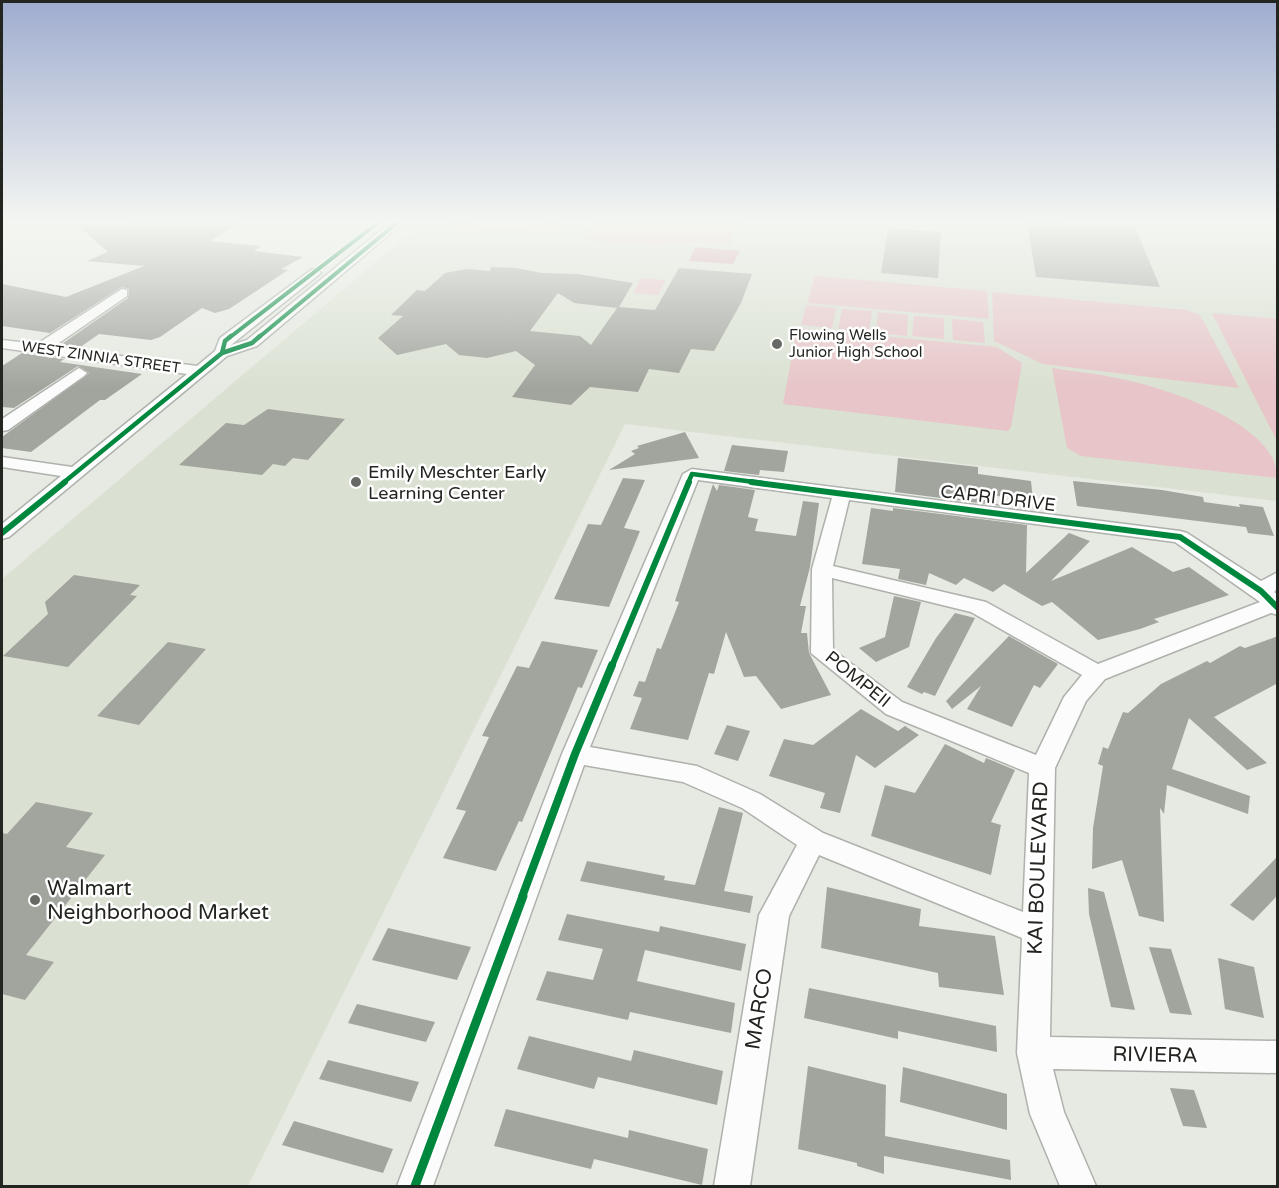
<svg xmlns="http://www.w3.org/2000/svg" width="1279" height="1188" font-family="'Varela Round',sans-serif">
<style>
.built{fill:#dae1d2}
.green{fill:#e7c5c8}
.water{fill:#d3a0a9}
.building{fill:#a2a59e;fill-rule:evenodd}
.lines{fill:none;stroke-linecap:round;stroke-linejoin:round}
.minor-casing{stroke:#aeb1ac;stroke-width:3}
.minor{fill:#fbfcfb;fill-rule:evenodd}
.cycleway-far4-casing{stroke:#fff;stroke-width:6}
.cycleway-far3-casing{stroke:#fff;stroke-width:8}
.cycleway-far2-casing{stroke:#fff;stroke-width:10}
.cycleway-far1-casing{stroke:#fff;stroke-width:11}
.cycleway-casing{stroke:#fff;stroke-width:13}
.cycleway-far4{stroke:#00873e;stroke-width:4}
.cycleway-far3{stroke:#00873e;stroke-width:4.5}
.cycleway-far2{stroke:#00873e;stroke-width:6}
.cycleway-far1{stroke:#00873e;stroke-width:8}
.cycleway{stroke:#00873e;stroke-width:9}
.poi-dot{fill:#676a64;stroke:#fff;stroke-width:2}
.labels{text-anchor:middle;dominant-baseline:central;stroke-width:5;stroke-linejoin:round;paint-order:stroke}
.far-poi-label{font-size:15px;fill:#232520;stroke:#fff;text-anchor:start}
.far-street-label{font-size:15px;fill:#232520;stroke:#fff}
.poi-label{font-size:18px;fill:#232520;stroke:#fff;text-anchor:start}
.street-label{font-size:18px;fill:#232520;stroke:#fff}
.near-street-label{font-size:21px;fill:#232520;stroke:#fff}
.near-poi-label{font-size:21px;fill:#232520;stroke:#fff;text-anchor:start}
</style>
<rect width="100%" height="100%" fill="#e6eae2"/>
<!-- built -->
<polygon class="built" points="423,222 1277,222 1277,501 625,424 248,1186 2,1186 2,579"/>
<!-- green -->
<g class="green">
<path d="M 445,222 L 462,222 L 495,229 L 562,222 L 552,233 C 517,230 478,241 445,222 Z"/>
<polygon points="599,222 741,222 729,245 686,242 656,246 583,239 592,225"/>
<polygon points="815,276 987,291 989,319 807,303"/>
<polygon points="641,278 666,280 658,295 633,293"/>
<polygon points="992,292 1187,310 1200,315 1239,388 1043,364 994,341"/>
<polygon points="806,305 836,308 832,328 801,325"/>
<polygon points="842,309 872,311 869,332 838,329"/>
<polygon points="878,312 908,315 907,336 876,333"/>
<polygon points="1212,313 1277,319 1277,441"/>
<polygon points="914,316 944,318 944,339 912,336"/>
<polygon points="952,319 983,322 985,343 953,340"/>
<polygon points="797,328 997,347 1022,363 1011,427 1008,431 783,404"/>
<path d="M 1052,368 C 1077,372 1102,374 1126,380 C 1168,389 1279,425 1277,478 L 1081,456 L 1067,448 Z"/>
</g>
<!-- water -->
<polygon class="water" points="695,247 740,251 733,264 689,261"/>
<!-- building -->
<g class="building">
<polygon points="129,222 240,222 210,241 261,246 254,251 303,257 281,269 288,270 229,309 215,313 202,308 160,337 151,340 99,334 79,348 59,346 128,298 129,289 122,287 50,333 2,326 2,284 66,297 144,266 87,261 108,252 75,223 119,227"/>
<polygon points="1027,222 1135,227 1160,287 1036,277"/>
<polygon points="888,228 941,232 938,278 881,273"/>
<path d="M 491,267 L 516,268 L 542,273 L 577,274 L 633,283 L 619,307 L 655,310 L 679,268 L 752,274 L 741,303 L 714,351 L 691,349 L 679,373 L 649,369 L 638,392 L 590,387 L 571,405 L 512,397 L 535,365 L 516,351 L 487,358 L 459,355 L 446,344 L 397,355 L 378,338 L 403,316 L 391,315 L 417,290 L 425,291 L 445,273 L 467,269 L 490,271 ZM 558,293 L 574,303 L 617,308 L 591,345 L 580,336 L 530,331 Z"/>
<polygon points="22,353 64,359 60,362 142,374 105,400 100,400 31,452 2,448 2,437 89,373 78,366 14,408 2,407 2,366"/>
<polygon points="268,409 345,419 308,460 293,458 285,466 273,464 262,475 179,465 226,423 244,425"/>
<polygon points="685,432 699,458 609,470 635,454 631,451 639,448 637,446"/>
<polygon points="732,445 788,451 784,472 760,470 759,475 724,471"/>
<polygon points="898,458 978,467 978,474 1031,481 1033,500 980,494 979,497 1002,506 895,492"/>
<polygon points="623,478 645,480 624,528 640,531 609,607 554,599 588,524 601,525"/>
<polygon points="1073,481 1162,490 1203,497 1204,502 1240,507 1239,504 1263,507 1274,536 1248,533 1246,527 1077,506"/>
<polygon points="713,484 717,491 719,485 755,490 748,517 758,519 755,531 796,536 803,501 819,503 810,567 800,606 806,606 801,633 807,633 809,653 831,695 781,709 756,676 744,677 726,632 714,674 709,673 688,740 630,729 642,698 633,696 639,681 645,682 657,648 661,649 679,602 675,601"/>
<polygon points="871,508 893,511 893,508 1027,525 1026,573 1069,533 1090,541 1051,581 1132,547 1173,572 1189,567 1229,595 1154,619 1159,622 1140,629 1098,640 1052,602 1042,606 1004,584 993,592 964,578 956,585 929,573 926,585 898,579 900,569 862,564"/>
<polygon points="74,575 140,585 130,595 137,596 68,667 3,656 48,614 45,602"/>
<polygon points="894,596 921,602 909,647 876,662 859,648 885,637"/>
<polygon points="955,613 975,618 935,696 924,692 922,694 907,687 936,638"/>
<polygon points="1009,636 1058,664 1040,688 1034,685 1012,727 967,709 981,686 952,709 946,701"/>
<polygon points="1278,636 1278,683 1214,717 1267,763 1247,770 1189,718 1172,769 1250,796 1248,814 1167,785 1164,814 1160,808 1164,922 1139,916 1122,860 1092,869 1093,828 1103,766 1098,764 1103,747 1108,749 1123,712 1128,713 1161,684 1207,661 1210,663 1240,646 1245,648"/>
<polygon points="542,641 598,650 582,688 578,687 522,822 519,821 496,871 443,858 466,811 456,809 489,737 482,736 517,666 529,668"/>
<polygon points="168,642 206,649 139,725 97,716"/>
<polygon points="861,709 898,731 905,726 919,735 875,768 856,755 840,813 820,808 825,793 769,776 784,739 813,745"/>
<polygon points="727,725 750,731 738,761 714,754"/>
<polygon points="945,744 984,763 986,758 1015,770 991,822 1001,825 991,875 871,836 885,785 915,793"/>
<polygon points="36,802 93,813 66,847 105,855 26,955 54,962 25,1000 2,994 2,833 7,834"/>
<polygon points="719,807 743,813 724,891 753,896 750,913 580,881 587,861 665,876 664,880 695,885"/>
<polygon points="1278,856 1278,895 1253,921 1230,905"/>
<polygon points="827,887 921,909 919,926 995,936 1004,995 939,987 938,973 821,948"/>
<polygon points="1088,888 1104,892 1135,1010 1111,1007 1089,914"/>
<polygon points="567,914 659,932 660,926 746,944 741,971 645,950 637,981 735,1003 731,1033 630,1012 628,1020 536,1000 547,971 593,980 603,949 558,940"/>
<polygon points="388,928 471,947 457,980 372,960"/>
<polygon points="1149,947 1171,949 1192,1015 1170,1013"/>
<polygon points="1218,958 1254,967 1264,1018 1225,1009"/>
<polygon points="809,988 996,1026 997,1052 898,1031 898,1039 804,1018"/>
<polygon points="357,1004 435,1022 426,1042 348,1023"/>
<polygon points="529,1036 631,1061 634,1050 723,1071 717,1105 598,1077 594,1089 517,1069"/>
<polygon points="328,1060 419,1082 411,1102 319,1079"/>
<polygon points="808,1066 886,1085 885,1136 1010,1160 1011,1180 884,1156 884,1174 857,1166 857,1163 798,1149"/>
<polygon points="903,1067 1007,1094 1007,1130 900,1102"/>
<polygon points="1170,1088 1194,1090 1207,1128 1183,1126"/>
<polygon points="506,1109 628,1138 629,1130 708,1149 702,1185 594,1159 591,1169 494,1146"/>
<polygon points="294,1121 393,1149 383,1173 282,1145"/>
</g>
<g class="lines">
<defs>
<g id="minor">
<polygon points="391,222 404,222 257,346 227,356 9,537 2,539 2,524 61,476 2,467 2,457 72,467 187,374 2,348 2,340 37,344 122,289 127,290 127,296 53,347 197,366 215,351 220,338 311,270 315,269 321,273 231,345 247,340"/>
<polygon points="79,368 87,373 84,376 8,430 2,431 2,419"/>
<path d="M 692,469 L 1180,531 L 1187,533 L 1261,581 L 1278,572 L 1278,588 L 1274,592 L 1278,595 L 1278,615 L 1271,613 L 1105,679 L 1086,701 L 1055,768 L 1050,1037 L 1278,1041 L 1278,1073 L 1053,1069 L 1064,1112 L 1096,1186 L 1060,1186 L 1030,1114 L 1017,1053 L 1022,938 L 819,855 L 789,916 L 750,1186 L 714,1186 L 759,915 L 797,845 L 742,808 L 683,782 L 584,765 L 433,1186 L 397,1186 L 562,754 L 683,474 ZM 698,480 L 832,498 L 812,569 L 811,653 L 886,714 L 1029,773 L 1023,912 L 823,833 L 760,794 L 697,766 L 590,747 ZM 849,500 L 1175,542 L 1260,602 L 1098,664 L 986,602 L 833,566 ZM 832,578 L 971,612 L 1082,675 L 1064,697 L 1036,755 L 902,702 L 833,650 Z"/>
</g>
</defs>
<!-- minor casing -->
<use href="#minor" class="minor-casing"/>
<!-- minor -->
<use href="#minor" class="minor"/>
<defs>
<g id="cycleway-far4">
<polyline points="229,338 379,222"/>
<polyline points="258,338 398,222"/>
</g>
<g id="cycleway-far3">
<polyline points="222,353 225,341 231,336"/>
<polyline points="63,483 222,353 252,343 260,336"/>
<polyline points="688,483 692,474 762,483"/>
</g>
<g id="cycleway-far2">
<polyline points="751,482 1180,537 1261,591 1278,608"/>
<polyline points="2,533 65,482"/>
<polyline points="612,666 689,482"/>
</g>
<polyline id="cycleway-far1" points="522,897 575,754 612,665"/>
<polyline id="cycleway" points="415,1186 523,896"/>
</defs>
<!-- cycleway-far4 casing -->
<use href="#cycleway-far4" class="cycleway-far4-casing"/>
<!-- cycleway-far3 casing -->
<use href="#cycleway-far3" class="cycleway-far3-casing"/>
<!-- cycleway-far2 casing -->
<use href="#cycleway-far2" class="cycleway-far2-casing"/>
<!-- cycleway-far1 casing -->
<use href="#cycleway-far1" class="cycleway-far1-casing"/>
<!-- cycleway casing -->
<use href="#cycleway" class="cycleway-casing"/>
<!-- cycleway-far4 -->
<use href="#cycleway-far4" class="cycleway-far4"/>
<!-- cycleway-far3 -->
<use href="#cycleway-far3" class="cycleway-far3"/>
<!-- cycleway-far2 -->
<use href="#cycleway-far2" class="cycleway-far2"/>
<!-- cycleway-far1 -->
<use href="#cycleway-far1" class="cycleway-far1"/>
<!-- cycleway -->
<use href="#cycleway" class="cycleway"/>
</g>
<!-- sky -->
<linearGradient id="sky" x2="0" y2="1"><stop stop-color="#9faccf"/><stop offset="0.57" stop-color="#f4f6f2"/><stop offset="1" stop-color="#f4f6f2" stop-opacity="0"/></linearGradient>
<rect width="1279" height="388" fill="url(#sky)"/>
<!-- markers -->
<g class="poi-dot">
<circle cx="777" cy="344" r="6"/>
<circle cx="356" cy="482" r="6"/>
<circle cx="35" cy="900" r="6"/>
</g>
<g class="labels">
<!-- far-poi labels -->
<g class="far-poi-label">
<text x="789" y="335">Flowing Wells<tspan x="789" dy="17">Junior High School</tspan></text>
</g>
<!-- far-street labels -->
<g class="far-street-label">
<text transform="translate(101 357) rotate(8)">WEST ZINNIA STREET</text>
</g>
<!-- poi labels -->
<g class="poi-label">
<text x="368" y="472">Emily Meschter Early<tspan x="368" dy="21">Learning Center</tspan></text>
</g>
<!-- street labels -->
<g class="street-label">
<text transform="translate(998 498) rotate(7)">CAPRI DRIVE</text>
<text transform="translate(858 679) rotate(39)">POMPEII</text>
</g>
<!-- near-street labels -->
<g class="near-street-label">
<text transform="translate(1038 868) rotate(-88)">KAI BOULEVARD</text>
<text transform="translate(759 1009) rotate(-81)">MARCO</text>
<text transform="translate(1155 1055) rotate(1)">RIVIERA</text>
</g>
<!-- near-poi labels -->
<g class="near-poi-label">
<text x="47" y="888">Walmart<tspan x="47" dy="24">Neighborhood Market</tspan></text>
</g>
</g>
<!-- border -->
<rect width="1279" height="1188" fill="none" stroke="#232520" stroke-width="6"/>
</svg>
